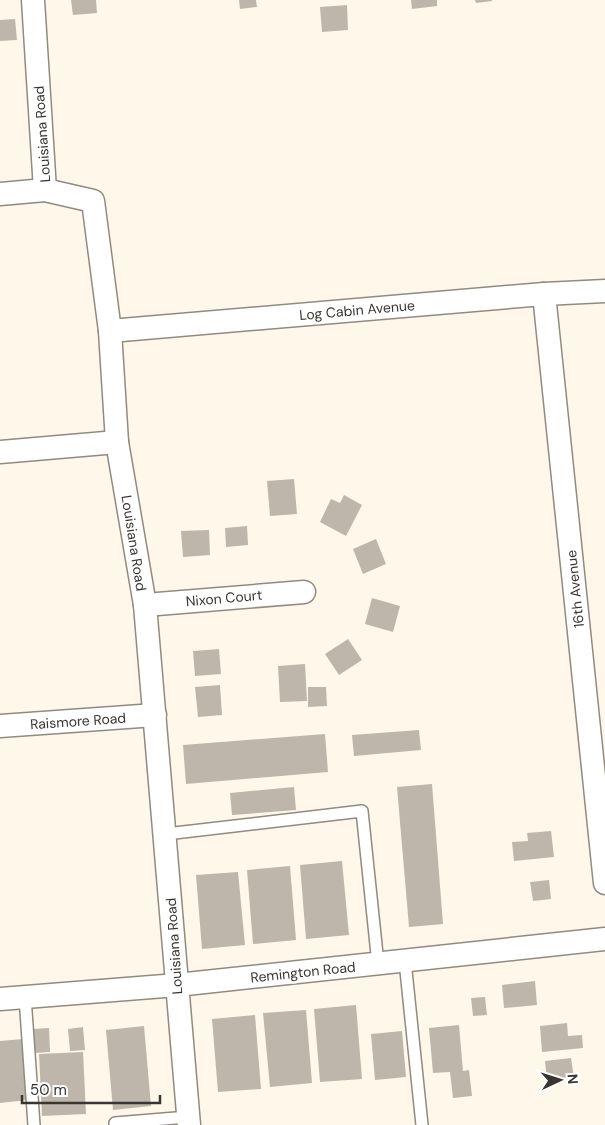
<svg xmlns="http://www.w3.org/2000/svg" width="605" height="1125" font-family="'DM Sans',sans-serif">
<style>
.building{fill:#beb6ab}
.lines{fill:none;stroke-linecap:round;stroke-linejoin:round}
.lane-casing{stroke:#918a7f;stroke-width:14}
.street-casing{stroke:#918a7f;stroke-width:25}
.lane{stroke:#fff;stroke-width:11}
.street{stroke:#fff;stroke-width:22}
.labels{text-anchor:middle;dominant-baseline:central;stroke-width:5;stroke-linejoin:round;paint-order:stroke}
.street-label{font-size:14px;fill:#393631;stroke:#fff}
</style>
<rect width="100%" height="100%" fill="#fef7ea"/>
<!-- building -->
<g class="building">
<polygon points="71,0 96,0 97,13 73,15"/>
<polygon points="239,0 256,0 257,7 240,9"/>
<polygon points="411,0 437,0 437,6 412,9"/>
<polygon points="475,0 492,0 492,1 476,3"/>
<polygon points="347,5 348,30 322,32 320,7"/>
<polygon points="15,19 17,40 0,41 0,20"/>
<polygon points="294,479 297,514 270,516 267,481"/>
<polygon points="344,495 362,505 346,536 320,522 331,499 340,503"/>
<polygon points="247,526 248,545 226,547 225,528"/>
<polygon points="209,530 210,555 183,557 181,531"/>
<polygon points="376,539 386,564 363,574 353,549"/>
<polygon points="372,598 400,606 393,632 365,624"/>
<polygon points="348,639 362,660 339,675 325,654"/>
<polygon points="219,649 221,674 195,676 193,651"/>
<polygon points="305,664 307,701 280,702 278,666"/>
<polygon points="220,685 222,715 198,717 195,687"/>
<polygon points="308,687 326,687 327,706 308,707"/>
<polygon points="419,730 421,750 354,756 352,735"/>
<polygon points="325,734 328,772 186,784 183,745"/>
<polygon points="432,784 443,924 409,927 397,787"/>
<polygon points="294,787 296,810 232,815 230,793"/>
<polygon points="551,831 554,857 514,861 512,842 528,841 527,833"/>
<polygon points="342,861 349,935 306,939 300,865"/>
<polygon points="290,866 296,940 253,944 247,870"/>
<polygon points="238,872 245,945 202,949 196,875"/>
<polygon points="549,880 551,899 533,901 530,882"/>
<polygon points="535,981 537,1005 504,1008 502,985"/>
<polygon points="485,997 487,1015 473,1016 471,998"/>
<polygon points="356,1005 362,1079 320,1082 314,1009"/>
<polygon points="306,1010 312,1083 270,1087 263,1013"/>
<polygon points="255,1015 261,1089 218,1092 212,1019"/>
<polygon points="567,1023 568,1036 582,1035 583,1048 542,1052 540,1026"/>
<polygon points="459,1025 463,1071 469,1070 472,1096 453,1098 450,1072 433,1073 429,1028"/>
<polygon points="144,1026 151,1106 113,1110 106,1030"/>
<polygon points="83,1027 85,1050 70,1051 68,1029"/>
<polygon points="49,1028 50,1052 34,1053 33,1029"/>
<polygon points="402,1031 406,1077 375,1080 371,1034"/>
<polygon points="23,1039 28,1100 0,1103 0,1041"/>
<polygon points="83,1052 86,1114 42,1116 39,1054"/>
<polygon points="571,1058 574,1078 547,1081 545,1061"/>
</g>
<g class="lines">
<defs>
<g id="lane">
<polyline points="166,834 362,811 378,964"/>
<polyline points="405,961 422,1125"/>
<polyline points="25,997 34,1125"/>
<polyline points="115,1123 188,1117"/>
</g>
<g id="street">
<polyline points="33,0 45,190 93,201 110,331 117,442 145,605 189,1125"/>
<polyline points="0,194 45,190"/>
<polyline points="544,294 605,883"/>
<polyline points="110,331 544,294 605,291"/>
<polyline points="0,452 117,442"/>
<polyline points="145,605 304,592"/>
<polyline points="0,726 155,715"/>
<polyline points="0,999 177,985 605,939"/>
</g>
</defs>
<!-- lane casing -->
<use href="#lane" class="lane-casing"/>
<!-- street casing -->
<use href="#street" class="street-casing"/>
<!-- lane -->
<use href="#lane" class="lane"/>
<!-- street -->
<use href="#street" class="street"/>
</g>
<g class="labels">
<!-- street labels -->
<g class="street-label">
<text transform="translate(42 134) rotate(-94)">Louisiana Road</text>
<text transform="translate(357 310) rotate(-5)">Log Cabin Avenue</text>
<text transform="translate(134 543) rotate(81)">Louisiana Road</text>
<text transform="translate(575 589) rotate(-96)">16th Avenue</text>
<text transform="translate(224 598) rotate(-5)">Nixon Court</text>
<text transform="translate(78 721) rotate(-4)">Raismore Road</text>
<text transform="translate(174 946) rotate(-94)">Louisiana Road</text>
<text transform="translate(303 972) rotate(-6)">Remington Road</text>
</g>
</g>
<!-- north arrow -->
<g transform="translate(560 1080) rotate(86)" stroke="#ffffff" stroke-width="4" paint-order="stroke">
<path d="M0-4L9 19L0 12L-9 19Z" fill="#393631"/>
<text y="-8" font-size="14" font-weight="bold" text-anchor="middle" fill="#393631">N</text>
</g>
<!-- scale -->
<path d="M22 1095v8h138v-8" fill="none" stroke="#393631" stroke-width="2.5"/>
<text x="30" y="1095" font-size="15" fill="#393631" stroke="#ffffff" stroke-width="4" paint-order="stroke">50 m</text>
</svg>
